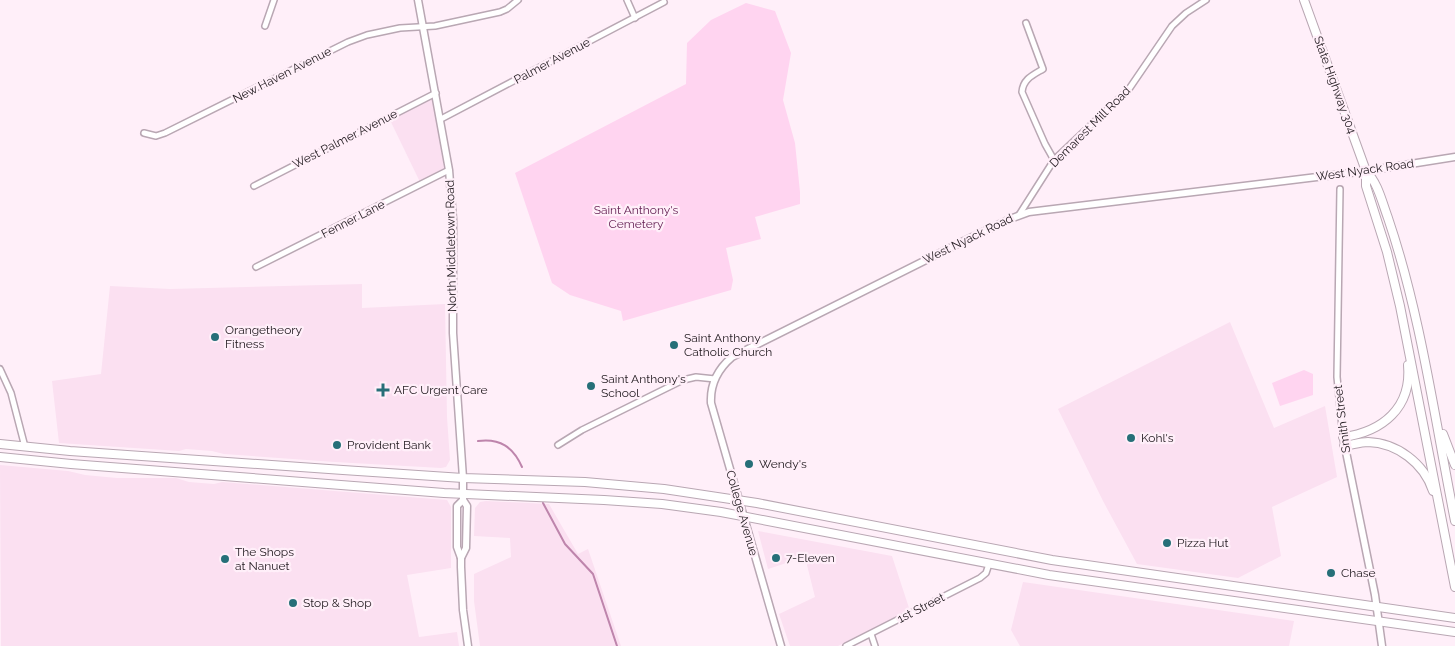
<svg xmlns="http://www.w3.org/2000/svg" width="1455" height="646" font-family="Raleway,sans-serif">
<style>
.built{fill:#fbe0f1}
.green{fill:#ffd4f0}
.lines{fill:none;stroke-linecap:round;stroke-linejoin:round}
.stream{stroke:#be85ac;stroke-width:2}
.minor-casing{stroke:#b9a7b3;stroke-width:8}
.tertiary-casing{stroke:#b9a7b3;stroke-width:9}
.primary-casing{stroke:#b9a7b3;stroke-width:10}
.minor{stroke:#fff;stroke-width:5}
.tertiary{stroke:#fff;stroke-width:6}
.primary{stroke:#fff;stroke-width:8}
.poi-dot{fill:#266f78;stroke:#ffeff9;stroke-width:2}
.labels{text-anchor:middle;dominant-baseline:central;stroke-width:4.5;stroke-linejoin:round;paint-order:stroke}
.street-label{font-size:12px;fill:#20191e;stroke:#ffeff9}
.park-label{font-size:12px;fill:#631f52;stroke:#ffeff9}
.poi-label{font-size:12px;fill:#20191e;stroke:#ffeff9;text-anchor:start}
</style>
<rect width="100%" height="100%" fill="#ffeff9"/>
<!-- built -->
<g class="built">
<polygon points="433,97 444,168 420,182 390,120"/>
<polygon points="362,284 362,308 445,304 447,417 450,460 446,467 441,468 335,462 224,454 212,451 186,449 179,451 59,443 52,381 101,374 110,286 170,289"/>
<polygon points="1230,322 1274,428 1325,406 1337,477 1272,507 1281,556 1238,578 1137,564 1103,501 1058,409"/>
<polygon points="0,465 68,471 85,475 117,478 176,478 189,482 214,484 222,482 447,500 451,507 451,568 407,575 419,637 457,632 459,646 1,646"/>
<polygon points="486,501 549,504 578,554 588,549 621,646 480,646 474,601 474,574 511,557 510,538 474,536 475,508 480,502"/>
<polygon points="758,531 892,556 910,611 838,646 790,646 779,614 815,597 805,557 768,569"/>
<polygon points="1023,582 1294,621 1289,646 1020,646 1011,630"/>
</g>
<!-- green -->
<g class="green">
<polygon points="746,3 775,11 791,53 783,100 795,143 800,192 800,204 755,217 761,239 726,248 733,280 731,290 623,321 621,311 570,295 552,283 515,173 686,84 687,43 711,20"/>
<polygon points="1304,370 1313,374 1313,395 1280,406 1272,383"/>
</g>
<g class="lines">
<!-- stream -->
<g class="stream">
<path d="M 478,441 C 500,438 513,447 522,467"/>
<polyline points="543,503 565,544 593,574 617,646"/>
</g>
<defs>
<g id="minor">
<polyline points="627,0 635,18"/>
<path d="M 1026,23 L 1043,69 C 1033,75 1023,79 1022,92 L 1045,144 L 1054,160"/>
<polyline points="265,26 274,0"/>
<polyline points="441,119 664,2"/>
<polyline points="144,133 156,136 165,133 348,42 367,35 400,28 435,26 500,12 507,9 518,0"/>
<polyline points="254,186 436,93"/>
<polyline points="1340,189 1337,377 1343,437"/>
<polyline points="1019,215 1054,160 1129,89 1172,26 1186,13 1206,0"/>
<polyline points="256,267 449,170"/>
<polyline points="0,369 11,393 25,447"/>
<polyline points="558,445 582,430 683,380 696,377 715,379"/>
<polyline points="871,634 875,646"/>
<polyline points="846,646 980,578 986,573 989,564"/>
</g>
<g id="tertiary">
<polyline points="418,0 449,170 453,219 453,333 463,478 463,500 467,506 466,548 461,558 461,567 463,610 468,646"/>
<polyline points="1343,437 1375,595 1382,646"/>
<polyline points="461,558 457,547 457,506 463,500"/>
<path d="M 781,646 L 711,403 C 710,384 718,369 732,357 L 968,239 L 1010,219 L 1029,212 L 1366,171 L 1455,157"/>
</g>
<g id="primary">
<path d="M 1304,0 L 1366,171 C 1378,183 1382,202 1388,218 C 1421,315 1435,421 1455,521"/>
<polyline points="1366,171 1366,186 1387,252 1400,306 1455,587"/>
<polyline points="1443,434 1455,465"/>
<path d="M 1343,437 C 1382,432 1412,408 1408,365"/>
<polyline points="0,444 70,451 343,470 463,478 585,482 664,489 757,503 1052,560 1455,618"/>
<path d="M 1344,446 C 1352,445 1360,442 1368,442 C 1397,443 1424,463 1433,491"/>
<polyline points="0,457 71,464 444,493 604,500 662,504 721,512 1049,575 1455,632"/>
</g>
</defs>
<!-- minor casing -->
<use href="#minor" class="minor-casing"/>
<!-- tertiary casing -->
<use href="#tertiary" class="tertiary-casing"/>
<!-- primary casing -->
<use href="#primary" class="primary-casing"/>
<!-- minor -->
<use href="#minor" class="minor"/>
<!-- tertiary -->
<use href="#tertiary" class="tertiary"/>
<!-- primary -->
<use href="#primary" class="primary"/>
</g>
<!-- markers -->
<g class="poi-dot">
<circle cx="215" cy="337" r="5"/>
<circle cx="674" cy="345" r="5"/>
<circle cx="591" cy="386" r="5"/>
<path d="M380.5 382.5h5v5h5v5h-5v5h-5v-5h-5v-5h5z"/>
<circle cx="1131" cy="438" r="5"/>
<circle cx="337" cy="445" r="5"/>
<circle cx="749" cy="464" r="5"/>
<circle cx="1167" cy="543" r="5"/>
<circle cx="776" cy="558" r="5"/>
<circle cx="225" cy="559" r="5"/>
<circle cx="1331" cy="573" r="5"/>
<circle cx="293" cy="603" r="5"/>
</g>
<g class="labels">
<!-- street labels -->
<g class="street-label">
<text transform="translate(552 61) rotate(-28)">Palmer Avenue</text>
<text transform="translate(282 75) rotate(-27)">New Haven Avenue</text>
<text transform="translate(1335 85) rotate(70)">State Highway 304</text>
<text transform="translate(1090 127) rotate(-45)">Demarest Mill Road</text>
<text transform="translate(345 139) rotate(-27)">West Palmer Avenue</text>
<text transform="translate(1365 170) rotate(-8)">West Nyack Road</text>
<text transform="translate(353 219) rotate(-27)">Fenner Lane</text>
<text transform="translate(968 239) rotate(-26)">West Nyack Road</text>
<text transform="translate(451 246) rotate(-91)">North Middletown Road</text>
<text transform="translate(1342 419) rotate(-97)">Smith Street</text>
<text transform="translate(742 513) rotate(74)">College Avenue</text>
<text transform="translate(921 608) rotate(-27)">1st Street</text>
</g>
<!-- park labels -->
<g class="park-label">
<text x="636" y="210">Saint Anthony's<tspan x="636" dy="14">Cemetery</tspan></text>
</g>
<!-- poi labels -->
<g class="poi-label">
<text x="225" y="330">Orangetheory<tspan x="225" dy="14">Fitness</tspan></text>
<text x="684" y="338">Saint Anthony<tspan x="684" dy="14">Catholic Church</tspan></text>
<text x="601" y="379">Saint Anthony's<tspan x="601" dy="14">School</tspan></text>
<text x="394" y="390">AFC Urgent Care</text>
<text x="1141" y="438">Kohl's</text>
<text x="347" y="445">Provident Bank</text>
<text x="759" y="464">Wendy's</text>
<text x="1177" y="543">Pizza Hut</text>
<text x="235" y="552">The Shops<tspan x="235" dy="14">at Nanuet</tspan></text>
<text x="786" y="558">7-Eleven</text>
<text x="1341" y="573">Chase</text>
<text x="303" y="603">Stop &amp; Shop</text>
</g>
</g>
</svg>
